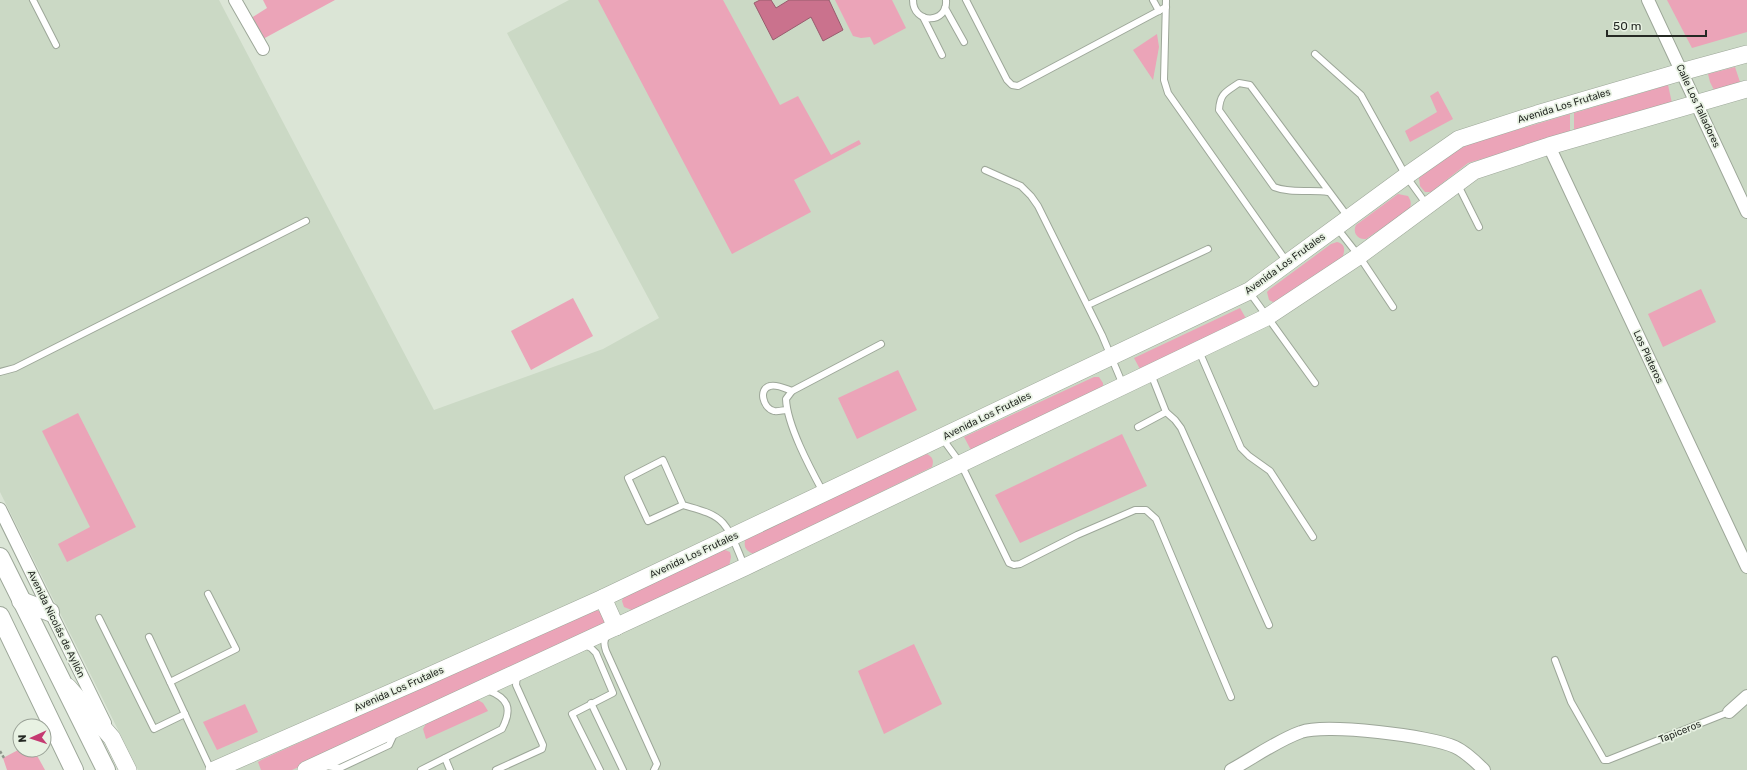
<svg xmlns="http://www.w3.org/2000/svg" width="1747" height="770" font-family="Rubik,sans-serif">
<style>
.built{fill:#cbd9c5}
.green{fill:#eba4b8}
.water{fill:#ca728d;stroke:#985c6e}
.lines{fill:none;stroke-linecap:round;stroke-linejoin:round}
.lane-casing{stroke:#9da799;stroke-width:8}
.street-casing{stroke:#9da799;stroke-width:14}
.secondary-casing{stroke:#9da799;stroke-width:18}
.primary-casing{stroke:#9da799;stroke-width:20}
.path{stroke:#8d948a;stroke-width:2.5;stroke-dasharray:3 2;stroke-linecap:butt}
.lane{stroke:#fff;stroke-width:6}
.street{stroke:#fff;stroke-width:12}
.secondary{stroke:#fff;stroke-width:17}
.primary{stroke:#fff;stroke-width:18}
.labels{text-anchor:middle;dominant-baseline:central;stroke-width:3.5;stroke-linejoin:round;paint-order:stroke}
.street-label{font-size:10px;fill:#252924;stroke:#e8f2e3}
</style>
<rect width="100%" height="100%" fill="#dbe5d6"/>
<!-- built -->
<polygon class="built" points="0,0 219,0 434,410 603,349 659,318 507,33 569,0 1747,0 1747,770 138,770 0,492"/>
<!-- green -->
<g class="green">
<polygon points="263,0 335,0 263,39 251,18 267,8"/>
<polygon points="598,0 723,0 780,105 798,96 831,155 859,140 861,144 794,180 811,212 732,254"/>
<polygon points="835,0 892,0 906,28 874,45 870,37 861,38 853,36"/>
<polygon points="1667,0 1747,0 1747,32 1692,48"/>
<polygon points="1157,34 1159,47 1153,80 1133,50"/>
<polygon points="1735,67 1740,82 1714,90 1710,82 1708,74"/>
<polygon points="1668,85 1672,103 1574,131 1574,113"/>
<polygon points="1438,91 1453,119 1410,142 1405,131 1437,112 1430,96"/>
<polygon points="1570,114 1570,133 1468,163 1431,192 1425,192 1420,186 1419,178 1458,150 1469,144"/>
<path d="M 1398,194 L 1408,196 C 1411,201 1412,204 1409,210 L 1366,239 C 1358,240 1352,233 1356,225 Z"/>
<path d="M 1337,242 C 1346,244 1345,251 1342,258 L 1275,303 L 1269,300 L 1267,292 L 1270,289 L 1331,244 Z"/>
<polygon points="1701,289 1716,322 1663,347 1648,314"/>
<polygon points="573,298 593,336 531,370 511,331"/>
<polygon points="1240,308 1248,322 1141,371 1134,358"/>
<polygon points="898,370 917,410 857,439 838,398"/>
<polygon points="1094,377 1099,377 1103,383 1103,388 972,452 964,437"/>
<polygon points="78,413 136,527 67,562 58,544 90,527 42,431"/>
<polygon points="1122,434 1147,486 1020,543 995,495"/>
<path d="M 927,454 C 933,457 934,461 932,467 L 754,554 C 745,551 743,546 746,537 Z"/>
<polygon points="725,550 730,552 731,557 729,566 634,611 624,607 622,601 624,596 719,551"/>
<path d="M 594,610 C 605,611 605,616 605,627 L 292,770 L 261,770 L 258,762 L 263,759 Z"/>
<polygon points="914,644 942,704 884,734 858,671"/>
<polygon points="478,700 483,703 488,711 426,739 423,729 427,722"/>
<polygon points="245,704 258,732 217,750 203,722"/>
<polygon points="20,749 34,750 45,770 7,770 3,758"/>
</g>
<!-- water -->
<polygon class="water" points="760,0 771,0 776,8 789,0 829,0 843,30 823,41 811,17 773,40 754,3"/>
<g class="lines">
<defs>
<g id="lane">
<polyline points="33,0 56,45"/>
<path d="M 913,0 C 913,25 948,24 946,0"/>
<polyline points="966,0 1007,80 1012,85 1018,86 1166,7"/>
<polyline points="1153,0 1159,11"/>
<polyline points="1166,0 1164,80 1168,93 1287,262"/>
<polyline points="945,8 964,42"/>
<polyline points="923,17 942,55"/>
<polyline points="1315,54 1361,95 1406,176 1427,205"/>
<polyline points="985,170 1021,186 1031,196 1038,206 1102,335 1123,385"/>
<polyline points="1458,185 1479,227"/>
<path d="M 1328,192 C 1311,189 1291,194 1274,187 L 1219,110 C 1220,93 1226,92 1239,83 L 1250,85 L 1348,217"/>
<polyline points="1337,228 1359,256 1393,307"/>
<polyline points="1250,293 1315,383"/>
<polyline points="1088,305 1208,249"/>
<polyline points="1199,351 1241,448 1249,456 1270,471 1313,537"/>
<polyline points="0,372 15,368 306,221"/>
<polyline points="1151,374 1166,412 1175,420 1181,428 1269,625"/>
<path d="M 786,410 C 783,410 777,412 774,411 C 763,408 758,389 770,386 C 777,384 786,389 792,391"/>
<polyline points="1138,427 1166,412"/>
<polyline points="942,438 961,464 1009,563 1014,565 1020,564 1077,535 1135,510 1146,510 1156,519 1231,697"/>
<path d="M 823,492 C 810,468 787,425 786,399 L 792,391 L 881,344"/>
<path d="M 683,505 L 663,460 L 628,478 L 648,521 L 683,505 C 696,509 713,512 723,523 C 733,534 738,552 744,565"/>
<polyline points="99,618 154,729 185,714"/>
<path d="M 608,635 C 603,640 604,645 606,651 L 657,764 L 654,770"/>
<polyline points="149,637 211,770"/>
<polyline points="585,645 591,648 596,653 613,693 572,714 600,770"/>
<polyline points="1555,660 1571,702 1604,760 1608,760 1729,712"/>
<polyline points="170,682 236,649 208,594"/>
<polyline points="591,703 623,770"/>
<polyline points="445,758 450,770"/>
<polyline points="326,766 340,768 389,745 394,734"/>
<path d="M 421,770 L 502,729 C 513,708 508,698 487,690"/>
<polyline points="496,770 542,749 543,745 516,685 517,675"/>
</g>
<g id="street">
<polyline points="235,0 263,49"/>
<polyline points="1648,0 1747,212"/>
<polyline points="1549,146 1747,567"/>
<polyline points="0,509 105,723"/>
<polyline points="1729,712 1747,696"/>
<path d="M 1231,770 C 1253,758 1278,740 1301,732 C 1325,723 1432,736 1455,747 C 1466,752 1476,762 1484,770"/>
</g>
<g id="secondary">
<polyline points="603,598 616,627"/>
<polyline points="68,687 112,738 128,770"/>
<polyline points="214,770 422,679 603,598 1249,291 1406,176 1459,139 1537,114 1681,72 1747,54"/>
<polyline points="306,770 745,567 1267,317 1359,256 1474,171 1549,146 1747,89"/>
</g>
<g id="primary">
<polyline points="0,557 106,770"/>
<polyline points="21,601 50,612"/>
<polyline points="0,616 74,770"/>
</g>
</defs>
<!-- lane casing -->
<use href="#lane" class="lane-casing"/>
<!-- street casing -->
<use href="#street" class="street-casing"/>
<!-- secondary casing -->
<use href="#secondary" class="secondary-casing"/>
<!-- primary casing -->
<use href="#primary" class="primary-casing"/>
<!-- path -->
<polyline class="path" points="0,751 4,758"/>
<!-- lane -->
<use href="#lane" class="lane"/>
<!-- street -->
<use href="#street" class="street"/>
<!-- secondary -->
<use href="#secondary" class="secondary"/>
<!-- primary -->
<use href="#primary" class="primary"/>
</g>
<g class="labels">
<!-- street labels -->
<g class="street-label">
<text transform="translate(1564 106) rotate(-17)">Avenida Los Frutales</text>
<text transform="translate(1698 106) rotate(65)">Calle Los Talladores</text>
<text transform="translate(1285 264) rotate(-36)">Avenida Los Frutales</text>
<text transform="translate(1648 357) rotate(65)">Los Plateros</text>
<text transform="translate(987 416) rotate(-26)">Avenida Los Frutales</text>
<text transform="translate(694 555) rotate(-25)">Avenida Los Frutales</text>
<text transform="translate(56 624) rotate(64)">Avenida Nicolás de Ayllón</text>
<text transform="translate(399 689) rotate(-24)">Avenida Los Frutales</text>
<text transform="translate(1680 732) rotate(-22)">Tapiceros</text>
</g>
</g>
<!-- north arrow -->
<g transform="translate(32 738) rotate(267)"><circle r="19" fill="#e8f2e3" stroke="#9aa297"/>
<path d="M0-3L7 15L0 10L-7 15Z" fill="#c53a71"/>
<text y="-6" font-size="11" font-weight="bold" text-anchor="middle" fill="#252924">N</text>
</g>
<!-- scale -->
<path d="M1607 30v6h99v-6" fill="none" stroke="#252924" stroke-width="2"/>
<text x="1613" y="30" font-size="12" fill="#252924" stroke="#e8f2e3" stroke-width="3" paint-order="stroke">50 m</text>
</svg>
